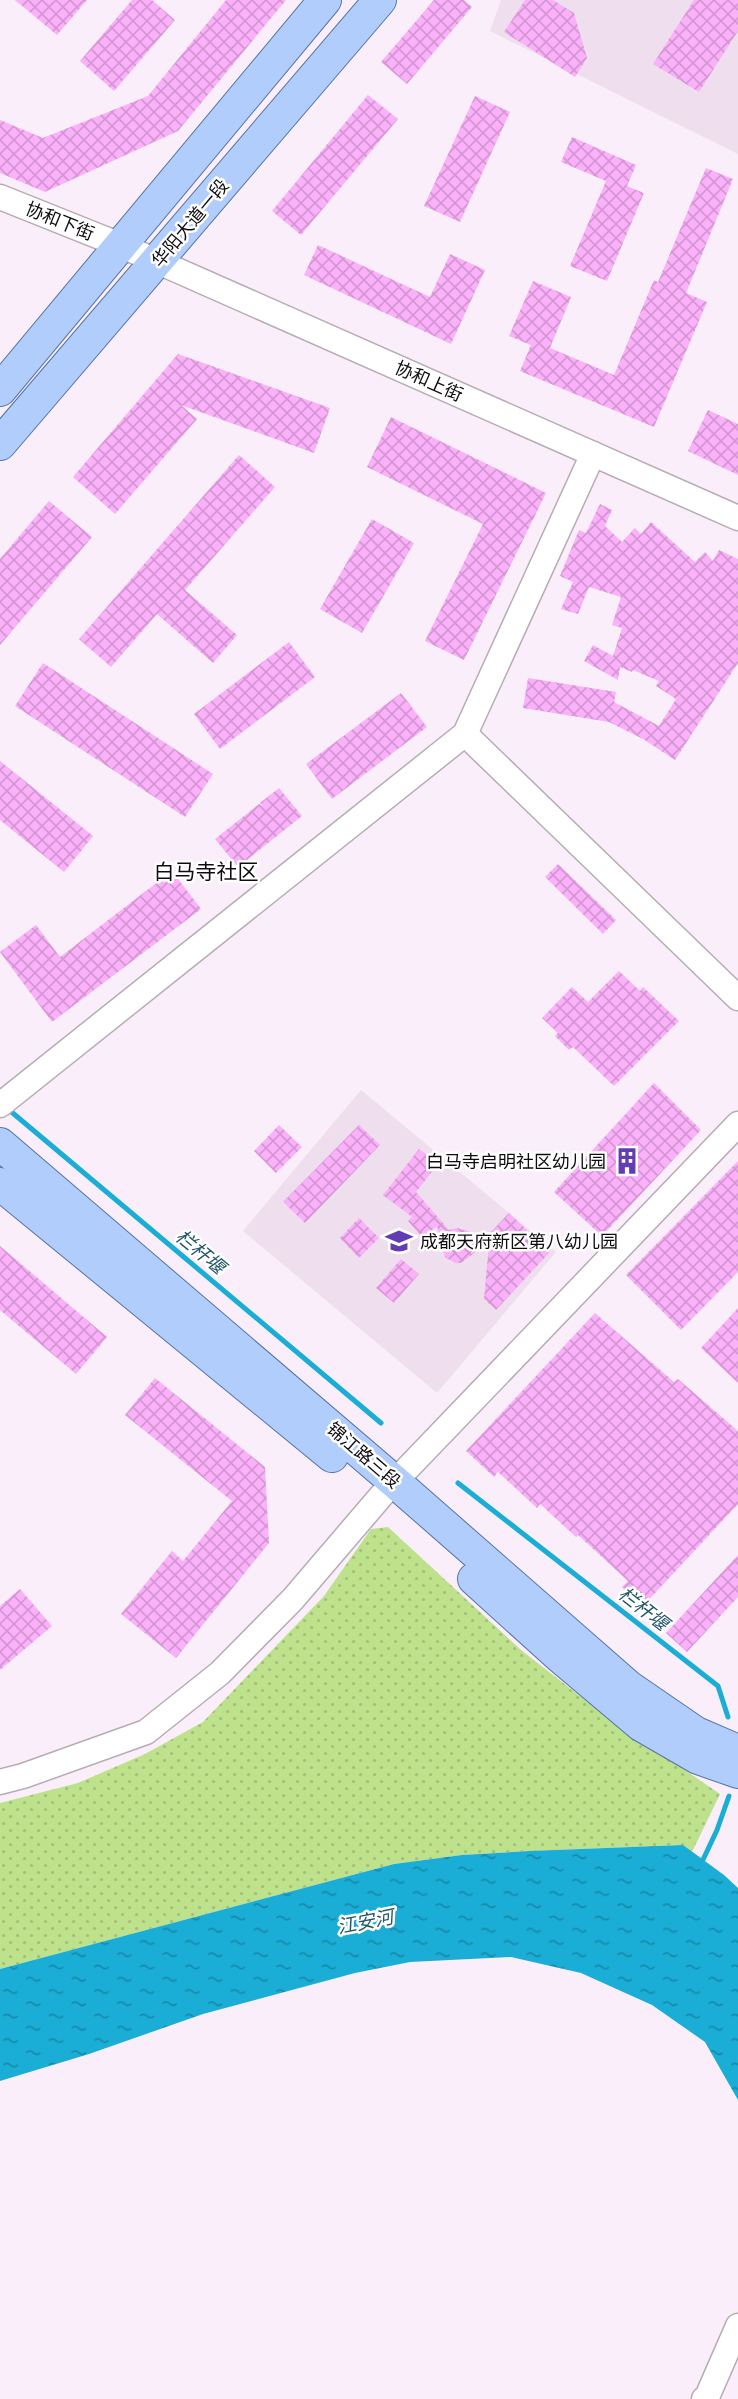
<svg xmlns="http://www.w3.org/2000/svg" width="738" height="2399" font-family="'Titillium Web','Noto Sans SC',sans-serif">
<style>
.built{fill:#efdfee}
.park{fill:url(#park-dots)}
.water{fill:url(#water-ripples)}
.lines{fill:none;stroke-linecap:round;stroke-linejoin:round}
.stream{stroke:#1aadd5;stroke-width:5}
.building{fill:url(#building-cross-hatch)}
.minor-casing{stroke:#b7acb6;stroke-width:27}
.major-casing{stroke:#5673a6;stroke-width:34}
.minor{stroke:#fff;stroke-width:24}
.major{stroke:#b0cdfb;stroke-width:32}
.labels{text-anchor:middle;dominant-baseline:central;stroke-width:5;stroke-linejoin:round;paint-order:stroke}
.street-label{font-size:18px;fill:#0f0c0f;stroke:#fff}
.poi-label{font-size:18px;fill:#0f0c0f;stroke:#fff;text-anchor:end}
.water-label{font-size:19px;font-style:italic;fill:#235869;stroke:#fff}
.quarter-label{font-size:21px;fill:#0f0c0f;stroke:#fff}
</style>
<defs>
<pattern id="park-dots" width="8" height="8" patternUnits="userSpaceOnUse" patternTransform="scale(1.75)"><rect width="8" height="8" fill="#bee18c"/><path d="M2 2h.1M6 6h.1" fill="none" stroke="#a2c078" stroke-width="1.8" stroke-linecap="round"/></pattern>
<pattern id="water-ripples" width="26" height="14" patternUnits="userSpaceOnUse" patternTransform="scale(1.75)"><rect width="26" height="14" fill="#1aadd5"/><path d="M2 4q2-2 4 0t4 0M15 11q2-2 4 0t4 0" fill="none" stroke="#168bab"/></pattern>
<pattern id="building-cross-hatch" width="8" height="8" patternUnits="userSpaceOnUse" patternTransform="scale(1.75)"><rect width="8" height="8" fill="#fab1f9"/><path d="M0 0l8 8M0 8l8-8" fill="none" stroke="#d597d4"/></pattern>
</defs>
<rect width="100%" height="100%" fill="#f9eef9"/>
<!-- built -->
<g class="built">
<polygon points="501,0 738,0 738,154 490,31"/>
<polygon points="361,1090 556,1252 437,1393 243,1231"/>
</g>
<!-- park -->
<polygon class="park" points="388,1527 521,1650 603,1714 720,1794 692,1852 683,1845 529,1851 462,1855 394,1864 0,1969 0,1803 78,1783 145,1754 203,1722 324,1596 371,1529"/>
<!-- water -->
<polygon class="water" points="683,1845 724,1875 738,1888 738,2100 705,2042 652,2005 581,1973 511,1957 410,1962 355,1973 203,2014 89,2054 0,2081 0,1969 394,1864 462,1855 529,1851"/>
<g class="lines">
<!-- stream -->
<g class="stream">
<polyline points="8,1109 381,1423"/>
<polyline points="458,1483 718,1686 728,1717"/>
<polyline points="701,1864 717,1830 729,1796"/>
</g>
</g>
<!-- building -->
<g class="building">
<polygon points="15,0 87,0 57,35"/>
<polygon points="132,0 152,0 175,20 114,91 80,61"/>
<polygon points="226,0 286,0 178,131 45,192 0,173 0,120 43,138 148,96"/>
<polygon points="434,0 464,0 472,7 407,84 381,62"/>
<polygon points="525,0 553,0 574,13 587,58 575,77 504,32"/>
<polygon points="694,0 738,0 738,31 699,92 653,64"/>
<polygon points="368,95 398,119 301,235 272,211"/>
<polygon points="475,96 510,112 460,222 424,206"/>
<polygon points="572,137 636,165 627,186 644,193 607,281 570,266 606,181 561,162"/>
<polygon points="706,168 733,179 686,293 707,302 654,427 520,371 531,345 509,336 533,281 571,297 550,348 614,375 654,280 658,282"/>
<polygon points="318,245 430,297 450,254 485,270 451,344 304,275"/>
<polygon points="178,354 330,408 314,453 181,405 197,419 115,514 73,477"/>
<polygon points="708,410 738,424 738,475 688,451"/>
<polygon points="391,417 546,493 464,660 425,641 483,524 367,467"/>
<polygon points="239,455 275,487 185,590 237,635 213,663 157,614 111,667 79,639"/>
<polygon points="49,501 92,537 0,645 0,559"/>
<polygon points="600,504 612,510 605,526 622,542 635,528 641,534 651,522 695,562 705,552 713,561 719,550 738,559 738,663 675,760 643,739 609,722 523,708 528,678 616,692 614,702 659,726 676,699 656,686 659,681 633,670 632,672 620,667 618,680 584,661 593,645 613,656 622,628 612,625 621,597 589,587 578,614 561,609 573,582 560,576 579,530 586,533"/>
<polygon points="372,519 414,543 362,633 320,609"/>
<polygon points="289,642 315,677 220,749 194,714"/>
<polygon points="43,663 213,774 185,817 15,706"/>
<polygon points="401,693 427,727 332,799 306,764"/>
<polygon points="0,761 93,836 64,872 0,820"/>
<polygon points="279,788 302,816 238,867 215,839 259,804 263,806 260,803"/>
<polygon points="558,864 616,920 603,934 545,877"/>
<polygon points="172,871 201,909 52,1022 0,952 36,925 60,957"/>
<polygon points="619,971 640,991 643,987 679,1021 614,1086 573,1047 569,1050 555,1036 558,1033 542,1018 572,987 588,1002"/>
<polygon points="654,1083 701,1130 602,1236 554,1192"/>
<polygon points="279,1125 302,1147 276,1173 254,1151"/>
<polygon points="359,1125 380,1145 305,1223 283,1202"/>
<polygon points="419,1149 438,1164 416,1192 449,1230 457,1228 468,1231 484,1246 461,1263 455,1263 445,1257 437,1226 423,1238 408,1221 412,1217 383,1195"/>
<polygon points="738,1161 738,1272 681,1330 626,1275"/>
<polygon points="509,1213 550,1252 496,1310 484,1299 490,1233"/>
<polygon points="359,1218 379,1238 359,1258 340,1238"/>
<polygon points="0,1246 107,1337 76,1374 0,1310"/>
<polygon points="401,1259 419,1274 394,1303 376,1288"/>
<polygon points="738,1308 738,1383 701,1348"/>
<polygon points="595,1313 674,1382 678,1379 738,1431 738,1504 643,1606 622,1587 628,1581 578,1535 576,1537 540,1504 537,1508 498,1472 494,1477 466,1451"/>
<polygon points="155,1378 265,1467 269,1543 176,1658 121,1614 172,1551 183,1561 232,1501 125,1415"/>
<polygon points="738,1555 738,1597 687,1652 666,1633"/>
<polygon points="20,1589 52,1626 0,1670 0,1606"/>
</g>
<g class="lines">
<defs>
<g id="minor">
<polyline points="0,197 120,245 738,518"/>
<polyline points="465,734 738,998"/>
<polyline points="0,1105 465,734 593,454"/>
<polyline points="0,1782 23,1776 146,1732 220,1673 293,1599 381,1496 738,1124"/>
<polyline points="704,2399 707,2397 738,2326"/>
</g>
<g id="major">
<polyline points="0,390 325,0"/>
<polyline points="0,444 380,0"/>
<polyline points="0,1144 396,1483 629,1687 696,1733 738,1751"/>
<polyline points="0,1184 332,1456"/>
<polyline points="474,1579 558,1655 641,1725 698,1758 738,1772"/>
</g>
</defs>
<!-- minor casing -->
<use href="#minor" class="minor-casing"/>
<!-- major casing -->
<use href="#major" class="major-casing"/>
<!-- minor -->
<use href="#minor" class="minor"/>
<!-- major -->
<use href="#major" class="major"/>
</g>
<!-- icons -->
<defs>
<symbol id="building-bare" viewBox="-9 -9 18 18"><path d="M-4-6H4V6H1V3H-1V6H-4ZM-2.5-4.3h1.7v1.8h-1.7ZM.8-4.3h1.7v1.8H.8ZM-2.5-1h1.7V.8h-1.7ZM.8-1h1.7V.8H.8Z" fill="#613cb4" stroke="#fff" stroke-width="2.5" paint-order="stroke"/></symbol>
<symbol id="school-bare" viewBox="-9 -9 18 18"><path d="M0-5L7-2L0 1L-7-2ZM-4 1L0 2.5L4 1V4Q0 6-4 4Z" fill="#613cb4" stroke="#fff" stroke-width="2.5" paint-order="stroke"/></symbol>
</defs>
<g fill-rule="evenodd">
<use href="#building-bare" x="608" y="1142" width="38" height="38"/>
<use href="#school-bare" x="380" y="1222" width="38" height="38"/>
</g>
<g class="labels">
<!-- street labels -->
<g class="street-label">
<text transform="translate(60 221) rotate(22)">协和下街</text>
<text transform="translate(190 223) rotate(-50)">华阳大道一段</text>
<text transform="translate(429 381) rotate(24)">协和上街</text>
<text transform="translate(364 1455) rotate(41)">锦江路三段</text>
</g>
<!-- poi labels -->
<g class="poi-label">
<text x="606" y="1161">白马寺启明社区幼儿园</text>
<text x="420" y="1241" text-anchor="start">成都天府新区第八幼儿园</text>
</g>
<!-- water labels -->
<g class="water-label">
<text transform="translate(201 1251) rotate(40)">栏杆堰</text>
<text transform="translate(644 1608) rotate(38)">栏杆堰</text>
<text transform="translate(365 1921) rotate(-11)">江安河</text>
</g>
<!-- quarter labels -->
<g class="quarter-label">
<text x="206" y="871">白马寺社区</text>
</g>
</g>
</svg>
